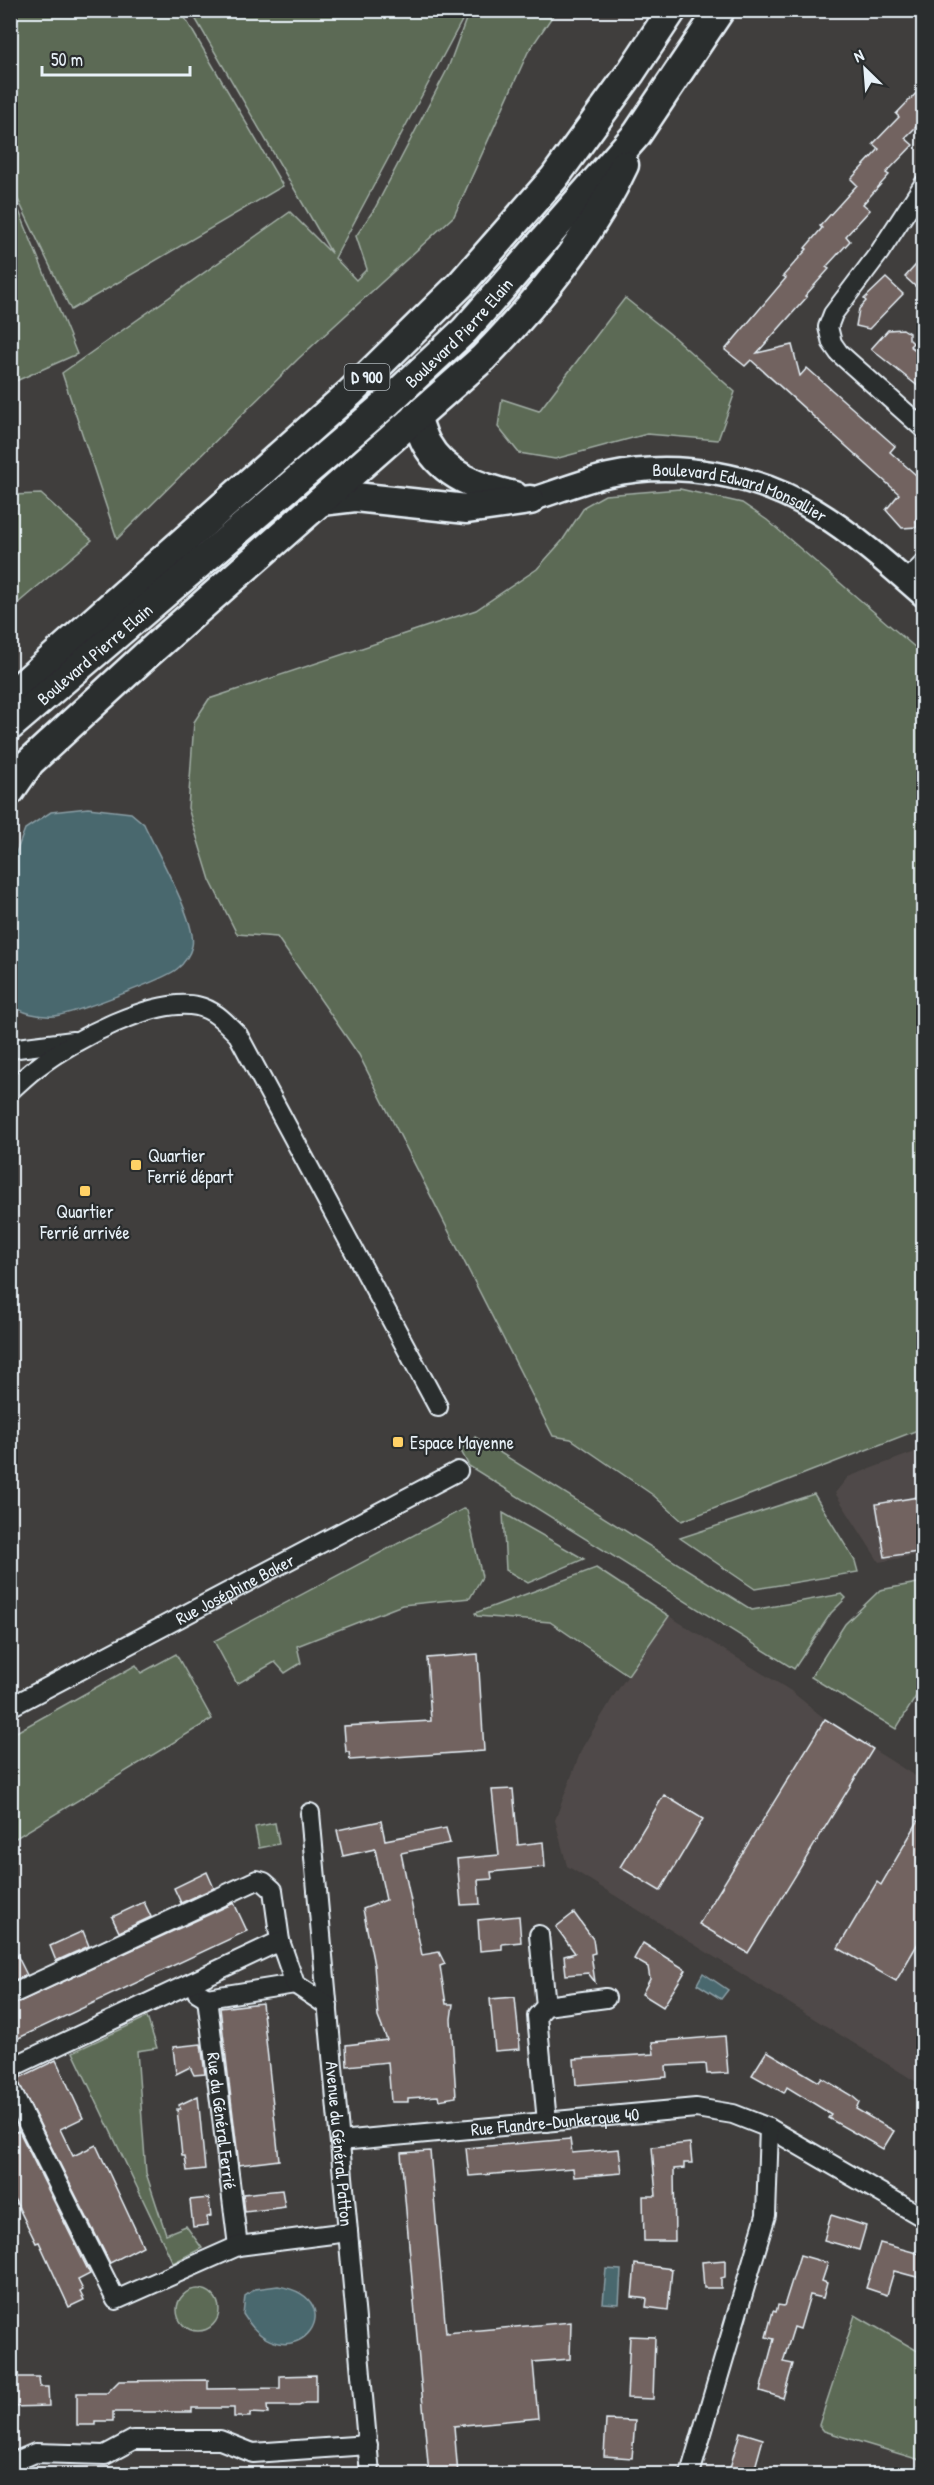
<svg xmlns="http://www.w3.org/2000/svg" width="934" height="2485" font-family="'Patrick Hand',sans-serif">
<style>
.built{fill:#4f4948}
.green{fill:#5b6b54;stroke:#a2aea6;stroke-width:1.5}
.water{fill:#4a676e;stroke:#899ea5;stroke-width:1.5}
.building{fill:#726460;stroke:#e8f1f8;stroke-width:1.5}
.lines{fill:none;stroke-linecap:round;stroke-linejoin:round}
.minor-casing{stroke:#e8f1f8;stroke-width:22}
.tertiary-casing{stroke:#e8f1f8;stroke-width:27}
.primary-casing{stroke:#e8f1f8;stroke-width:33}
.minor{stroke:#2a2d2e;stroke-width:18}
.tertiary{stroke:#2a2d2e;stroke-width:22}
.primary{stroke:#2a2d2e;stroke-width:28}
.poi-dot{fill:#ffd166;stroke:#2a2d2e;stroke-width:2}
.labels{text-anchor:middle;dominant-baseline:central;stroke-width:4.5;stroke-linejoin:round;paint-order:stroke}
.shield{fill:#2a2d2e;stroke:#afb6bb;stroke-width:1.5}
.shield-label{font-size:16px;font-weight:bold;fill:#e8f1f8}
.street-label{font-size:18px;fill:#e8f1f8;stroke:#2a2d2e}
.poi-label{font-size:18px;fill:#e8f1f8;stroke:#2a2d2e;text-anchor:start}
</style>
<rect width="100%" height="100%" fill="#403e3d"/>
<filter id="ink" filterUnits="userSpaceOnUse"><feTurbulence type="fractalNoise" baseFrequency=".0167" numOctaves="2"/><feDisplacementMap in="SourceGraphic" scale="12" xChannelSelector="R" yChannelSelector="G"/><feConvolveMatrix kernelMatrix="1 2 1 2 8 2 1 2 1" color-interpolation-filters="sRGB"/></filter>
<g filter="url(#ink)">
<!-- built -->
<g class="built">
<polygon points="923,1449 923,1554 879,1562 835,1493 848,1477"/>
<polygon points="669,1616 791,1691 825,1719 923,1781 923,2086 567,1866 555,1820 582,1748 615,1694"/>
</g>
<!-- green -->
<g class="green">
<polygon points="181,11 283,186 71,310 11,185 11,11"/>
<polygon points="191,11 467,11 335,258 356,280 367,269 356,236 375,208 448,68 469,11 556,11 528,52 454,216 298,359 117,539 62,373 290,212 332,254"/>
<polygon points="11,191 77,354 16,381 10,371"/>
<polygon points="625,298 669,333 735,392 718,440 647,434 555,459 519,453 498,427 502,399 539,411"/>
<polygon points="680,489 742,503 767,520 924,655 923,1428 682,1521 653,1495 571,1439 553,1436 359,1055 277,937 237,934 210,880 188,808 194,722 209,699 476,610 537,569 562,541 585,506 605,495"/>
<polygon points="41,494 92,540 11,609 11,495"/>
<polygon points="475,1437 752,1610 842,1594 846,1598 831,1613 794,1669 469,1466 460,1449 472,1442"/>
<polygon points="814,1494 855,1561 858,1572 755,1589 680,1538"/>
<polygon points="463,1509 467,1510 482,1577 470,1598 402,1605 297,1646 301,1663 285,1673 275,1662 237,1684 214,1641"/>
<polygon points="503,1513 584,1559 528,1583 506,1570"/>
<polygon points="596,1568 669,1616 628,1675 550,1622 477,1616 475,1613"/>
<polygon points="923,1582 923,1685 896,1729 811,1677 845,1624 880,1590"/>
<polygon points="176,1654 212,1719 11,1841 11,1735 136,1665 141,1673"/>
<polygon points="275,1823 279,1844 259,1848 255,1827"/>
<polygon points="147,2017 157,2048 137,2051 146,2173 166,2234 186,2226 202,2248 173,2263 73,2052"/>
<circle cx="198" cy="2310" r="21"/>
<polygon points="855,2315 923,2354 923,2461 824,2431 819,2425"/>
</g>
<!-- water -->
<g class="water">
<path d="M 88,808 L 131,813 L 144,824 C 155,849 198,923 192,946 C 190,954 184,964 177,969 C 165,979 70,1015 54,1016 C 40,1017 20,1013 11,1004 L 11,866 L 25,829 L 51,812 Z"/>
<polygon points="703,1973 728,1990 721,1999 697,1984"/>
<polygon points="606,2269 621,2270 619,2304 603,2303"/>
<path d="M 278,2286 C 359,2300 289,2389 243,2314 L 245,2296 L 255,2289 Z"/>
</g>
<!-- building -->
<g class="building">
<polygon points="924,85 924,119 905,138 913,145 886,173 889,175 863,204 870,210 846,236 850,241 826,267 829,269 805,296 807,297 757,353 792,345 800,376 807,368 895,446 890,452 924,482 924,519 916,519 917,527 902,528 886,510 899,494 751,360 745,366 725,350 786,278 783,276 807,249 805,248 822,228 820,226 857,185 851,179 879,149 873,144 899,117 896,114"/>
<polygon points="924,256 924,294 905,277"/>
<polygon points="886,278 903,294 869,329 856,326 859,309 866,301 864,299"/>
<polygon points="903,329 909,333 909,339 913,343 910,346 924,357 924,391 871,349 888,330"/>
<polygon points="924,1496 924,1551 885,1557 876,1504"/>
<polygon points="478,1654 484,1751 350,1760 349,1752 346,1752 344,1726 431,1721 427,1658"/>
<polygon points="825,1719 873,1749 748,1953 699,1924"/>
<polygon points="513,1789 518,1845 543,1842 545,1867 491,1872 492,1879 478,1880 480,1904 461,1905 457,1859 499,1855 492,1790"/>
<polygon points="664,1795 703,1819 660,1891 620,1867"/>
<polygon points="924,1811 924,1933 896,1981 838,1948 877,1882 881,1885"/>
<polygon points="381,1821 385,1840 446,1828 450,1843 401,1853 422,1955 439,1952 445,1964 440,1966 446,2004 453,2004 451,2019 456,2097 439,2100 438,2096 408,2098 408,2102 391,2102 388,2062 347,2066 346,2045 387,2040 378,2017 374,1965 363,1909 386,1900 375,1849 343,1856 337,1830"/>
<polygon points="207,1872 214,1888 181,1903 174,1888"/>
<polygon points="144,1902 151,1917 119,1932 112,1917"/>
<polygon points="234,1903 247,1931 10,2042 10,2006"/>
<polygon points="574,1913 593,1939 595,1953 591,1954 595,1982 588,1973 566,1975 564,1956 575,1953 556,1927"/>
<polygon points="519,1916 521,1942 502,1944 502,1949 480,1951 478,1920"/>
<polygon points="83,1931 89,1946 56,1961 50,1946"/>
<polygon points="10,1941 27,1975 10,1982"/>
<polygon points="643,1943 686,1970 663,2007 642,1994 650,1979 648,1967 634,1959"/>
<polygon points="515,1997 520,2049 495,2051 490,1999"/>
<polygon points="262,2003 279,2160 239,2165 220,2008"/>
<polygon points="725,2036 728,2073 707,2074 706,2064 666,2066 667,2077 576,2085 574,2059 654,2054 652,2042"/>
<polygon points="201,2044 205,2074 194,2075 190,2067 176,2074 173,2047"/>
<polygon points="767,2051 819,2082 822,2078 852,2096 859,2102 856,2109 894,2131 883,2149 828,2118 831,2114 787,2087 784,2093 752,2075"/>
<polygon points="56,2060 83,2118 60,2129 73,2156 96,2145 143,2246 110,2263 17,2079"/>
<polygon points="198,2096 205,2169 187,2171 185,2156 182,2156 177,2109 180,2109 179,2105"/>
<polygon points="19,2131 90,2274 78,2280 83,2290 80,2292 84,2300 69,2307 39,2242 36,2243 10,2190 10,2134"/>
<polygon points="570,2139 572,2153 619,2149 622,2173 574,2177 573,2168 469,2176 466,2148"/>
<polygon points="690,2143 692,2163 684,2163 684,2168 674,2169 675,2241 644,2241 643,2196 656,2196 652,2147"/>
<polygon points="430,2151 446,2333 571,2322 570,2359 533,2362 538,2418 454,2426 458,2475 429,2475 401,2153"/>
<polygon points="282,2190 285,2207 245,2212 243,2194"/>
<polygon points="209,2198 211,2216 207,2217 208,2225 193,2227 190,2200"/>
<polygon points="831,2215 866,2226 859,2250 824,2240"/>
<polygon points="880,2243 924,2255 924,2279 894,2271 887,2295 866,2288"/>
<polygon points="800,2255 828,2263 822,2281 827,2283 823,2298 810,2295 800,2329 794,2327 783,2362 793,2364 783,2398 760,2391 774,2339 766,2337 773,2311 776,2312 778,2305 784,2306"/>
<polygon points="725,2260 725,2277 721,2278 721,2288 704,2288 702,2262"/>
<polygon points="635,2264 672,2269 668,2310 646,2307 647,2299 632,2297"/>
<polygon points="630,2336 655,2337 653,2399 627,2398"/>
<polygon points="316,2375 316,2403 305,2403 299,2406 267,2406 268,2414 250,2413 250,2417 234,2417 234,2408 192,2408 192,2412 113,2412 113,2421 95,2421 95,2425 77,2425 77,2393 107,2393 119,2381 208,2380 208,2389 280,2388 280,2376"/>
<polygon points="10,2377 39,2377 40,2387 48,2387 49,2406 10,2407"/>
<polygon points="606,2420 635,2421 632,2458 604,2456"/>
<polygon points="740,2432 763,2439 753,2475 728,2475"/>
</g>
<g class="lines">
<defs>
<g id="minor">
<polyline points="924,184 879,253 833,314 828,327 832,343 839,353 924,429"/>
<polyline points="907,581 924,563"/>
<polyline points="10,1049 73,1041"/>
<path d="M 11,1090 C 20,1082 29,1073 39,1066 C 72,1040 155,997 197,1006 C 215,1010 225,1022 238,1035 L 438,1407"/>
<path id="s1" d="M 10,1707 L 458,1471"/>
<path id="s2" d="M 310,1813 L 370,2474"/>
<polyline points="539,1935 546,2006"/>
<polyline points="197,1992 207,1998 295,1984"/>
<polyline points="10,1995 257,1880 264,1882 273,1890 280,1941 295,1984 328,2006"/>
<path id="s3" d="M 207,1998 L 238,2246"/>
<polyline points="10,2068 280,1941"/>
<polyline points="10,2088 116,2300 238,2246 348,2232"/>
<polyline points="547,2122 537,2016 546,2006 606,1998"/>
<path id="s4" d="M 340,2141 L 696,2108 L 733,2114 L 769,2128 L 924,2218"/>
<polyline points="11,2474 21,2459 35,2453 105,2455 133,2440 220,2440 253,2453 368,2445"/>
<polyline points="690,2474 766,2215 769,2128"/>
</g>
<g id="tertiary">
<path id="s5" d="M 530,500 C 556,492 582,481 609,475 C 676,460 757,474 816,511 C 854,534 890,566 924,596"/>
</g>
<g id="primary">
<path d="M 416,416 C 419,425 422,435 426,443 C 444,476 480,488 514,496"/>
<polyline points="321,501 355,497 467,509 530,500"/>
<polyline points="10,696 351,392 460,285 554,178 631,72 672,10"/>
<path id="s6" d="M 10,726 L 388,402 L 465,330 L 637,134 L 720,10"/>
<path d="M 10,791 L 30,762 L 145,656 L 483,358 C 538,301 591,237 624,165"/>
</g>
</defs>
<!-- minor casing -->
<use href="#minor" class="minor-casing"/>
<!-- tertiary casing -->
<use href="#tertiary" class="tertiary-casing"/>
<!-- primary casing -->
<use href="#primary" class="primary-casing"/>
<!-- minor -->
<use href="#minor" class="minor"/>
<!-- tertiary -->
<use href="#tertiary" class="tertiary"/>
<!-- primary -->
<use href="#primary" class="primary"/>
</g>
</g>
<!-- markers -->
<g class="poi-dot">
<rect x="130" y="1159" width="12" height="12" rx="3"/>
<rect x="79" y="1185" width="12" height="12" rx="3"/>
<rect x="392" y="1436" width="12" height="12" rx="3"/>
</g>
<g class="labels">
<!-- shield labels -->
<rect class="shield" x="344.5" y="364" width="45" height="26" rx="4.5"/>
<g class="shield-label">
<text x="367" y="377">D 900</text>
</g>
<!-- street labels -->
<g class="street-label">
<text stroke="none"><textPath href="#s6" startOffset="597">Boulevard Pierre Elain</textPath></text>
<text stroke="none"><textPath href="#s5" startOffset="218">Boulevard Edward Monsallier</textPath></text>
<text stroke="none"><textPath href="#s6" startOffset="111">Boulevard Pierre Elain</textPath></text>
<text stroke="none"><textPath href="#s1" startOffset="254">Rue Joséphine Baker</textPath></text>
<text stroke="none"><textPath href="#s4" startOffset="216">Rue Flandre-Dunkerque 40</textPath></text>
<text stroke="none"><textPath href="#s3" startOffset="124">Rue du Général Ferrié</textPath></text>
<text stroke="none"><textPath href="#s2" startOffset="332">Avenue du Général Patton</textPath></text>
</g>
<!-- poi labels -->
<g class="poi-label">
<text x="148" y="1155">Quartier<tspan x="148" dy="21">Ferrié départ</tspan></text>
<text x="85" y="1211" text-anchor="middle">Quartier<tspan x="85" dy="21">Ferrié arrivée</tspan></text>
<text x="410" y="1442">Espace Mayenne</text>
</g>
</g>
<!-- margin -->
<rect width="934" height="2485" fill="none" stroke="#2a2d2e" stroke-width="36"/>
<rect x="18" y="18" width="898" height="2449" fill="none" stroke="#e8f1f8" stroke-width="2" filter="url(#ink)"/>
<!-- north arrow -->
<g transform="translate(865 69) rotate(335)" stroke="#2a2d2e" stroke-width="4.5" paint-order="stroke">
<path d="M0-4.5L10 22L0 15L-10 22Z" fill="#e8f1f8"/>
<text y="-9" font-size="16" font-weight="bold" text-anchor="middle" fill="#e8f1f8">N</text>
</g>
<!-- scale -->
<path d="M42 66v9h148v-9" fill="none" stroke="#e8f1f8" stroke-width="3"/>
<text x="51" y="66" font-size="18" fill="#e8f1f8" stroke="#2a2d2e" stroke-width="4.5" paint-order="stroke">50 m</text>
</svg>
